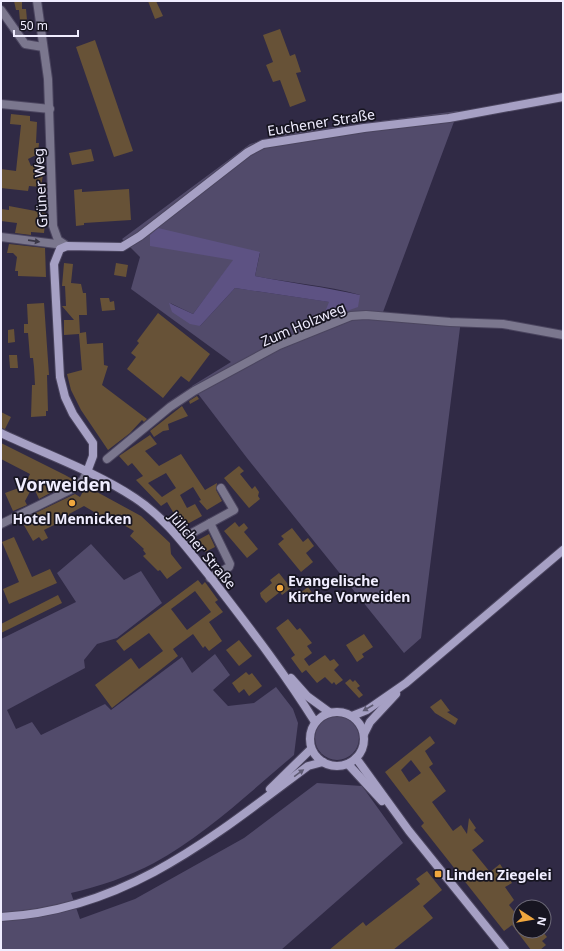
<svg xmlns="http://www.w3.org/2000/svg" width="564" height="951" font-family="'Noto Sans',sans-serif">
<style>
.green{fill:#524b6b;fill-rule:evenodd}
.forest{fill:#5d5283}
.building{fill:#675237;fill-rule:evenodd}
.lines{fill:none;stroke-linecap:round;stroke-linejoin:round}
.street-casing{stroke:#4b455f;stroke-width:10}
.secondary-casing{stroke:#4b455f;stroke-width:10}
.street{stroke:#7b778e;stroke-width:8}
.secondary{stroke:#a6a0c4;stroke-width:8}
.oneway{fill:#3a3747}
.oneway2{fill:#5e5a72}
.poi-dot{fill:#f0a73e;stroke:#171521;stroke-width:1.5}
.labels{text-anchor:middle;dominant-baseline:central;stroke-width:3.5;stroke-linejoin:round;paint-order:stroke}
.street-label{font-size:14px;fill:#f0edff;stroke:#171521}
.poi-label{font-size:14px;font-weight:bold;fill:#f0edff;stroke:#171521;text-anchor:start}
.district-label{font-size:18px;font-weight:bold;fill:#f0edff;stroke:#171521}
</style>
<rect width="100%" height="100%" fill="#302a45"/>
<!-- green -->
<g class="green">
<path d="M 458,111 L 383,312 L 461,320 L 421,638 L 404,653 L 247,458 L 192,386 L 231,362 L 131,289 L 140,257 L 122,239 L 250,144 L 288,133 ZM 260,253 L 255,276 C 290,283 326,285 360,295 L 326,312 L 330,302 L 235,288 L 200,326 L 170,303 L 193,314 L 234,260 Z"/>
<path d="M 91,544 L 124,580 L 141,571 L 162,603 L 117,638 L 97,644 L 84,660 L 85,668 L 7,710 L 16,729 L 32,722 L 41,735 L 105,704 L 111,710 L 182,657 L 192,673 L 215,654 L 230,675 L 213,690 L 228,706 L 254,703 L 276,687 L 293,709 L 298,723 L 294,755 C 250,792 205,835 154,863 C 130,876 98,887 71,893 L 80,919 L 135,899 L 244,838 L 317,783 L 362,786 L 403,843 L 281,950 L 1,950 L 1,639 L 76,602 L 57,573 Z"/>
<circle cx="337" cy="738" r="22"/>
</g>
<!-- forest -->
<path class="forest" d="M 158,228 L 260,252 L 255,276 C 290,283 325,287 360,295 L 358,307 L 344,312 L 325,312 L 329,302 L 235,288 L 200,326 L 190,324 L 172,312 L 169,303 L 193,314 L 233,260 L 150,246 L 150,235 Z"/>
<!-- building -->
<g class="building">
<polygon points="14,1 22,1 22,9 26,9 27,20 20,21 19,10 16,10"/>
<polygon points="148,1 156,1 163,16 155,19"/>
<polygon points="280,29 290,56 295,54 301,72 296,73 306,101 290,107 280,80 273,82 266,65 273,62 263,35"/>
<polygon points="95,40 133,151 114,157 76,47"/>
<polygon points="11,114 30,116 30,121 37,122 36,143 39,143 38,154 28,159 31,166 37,164 36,174 43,175 41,187 29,186 28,191 1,188 1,169 16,171 21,125 10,124"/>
<polygon points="91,149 94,161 72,165 69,153"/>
<polygon points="82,189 82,192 129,189 131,220 84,223 84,225 76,226 74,190"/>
<polygon points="9,206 46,213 44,233 31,232 31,235 15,233 17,223 1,221 1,209 9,210"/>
<polygon points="9,244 45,248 46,277 18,276 18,271 15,271 17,257 13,253 7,253"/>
<polygon points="64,263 73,264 71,283 81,284 83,293 86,293 87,315 79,315 80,333 86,332 87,344 103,343 104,365 108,366 102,385 147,419 144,422 142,420 130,433 108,450 81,410 71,390 67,374 82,370 79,334 64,335 64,320 74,320 62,306 66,306 65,286 62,286"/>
<polygon points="116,263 128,265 126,277 114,275"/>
<polygon points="100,298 109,298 110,302 114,301 115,310 102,311"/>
<polygon points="44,303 49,375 47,375 48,411 46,411 46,416 31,417 32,385 35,385 34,367 33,358 30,358 28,333 24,333 24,324 28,324 27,304"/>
<polygon points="158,313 210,354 189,382 181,376 163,398 127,369 136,357 131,353 139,343 137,341"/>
<polygon points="14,329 15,342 8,343 8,330"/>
<polygon points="9,355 17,355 18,368 10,368"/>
<polygon points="197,396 199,399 190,404 189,401"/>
<polygon points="182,406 188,416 168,424 169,430 163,431 154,437 150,431"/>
<polygon points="1,412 11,417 5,429 1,428"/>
<path d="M 150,435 L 157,444 L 145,451 L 159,466 L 181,454 L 205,490 L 217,483 L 216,490 L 222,501 L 207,510 L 199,501 L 201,500 L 193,487 L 180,495 L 187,508 L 195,504 L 202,516 L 182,527 L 167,502 L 161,506 L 136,480 L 143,476 L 132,463 L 128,466 L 119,456 ZM 166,473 L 176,488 L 162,497 L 148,483 Z"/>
<polygon points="1,443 65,475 74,480 39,499 33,486 25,501 27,505 13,511 5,493 24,486 30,474 1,459"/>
<polygon points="239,466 244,471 240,474 252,489 255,486 259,492 258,496 260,499 249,508 224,478"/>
<polygon points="86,486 141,516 170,543 171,554 182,568 167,579 160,570 158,571 143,556 146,554 143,550 144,549 130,536 134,531 115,520 113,523 84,506 69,514 70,517 44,530 48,538 42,541 39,537 33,541 21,520 75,494 80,497"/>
<polygon points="235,522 239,527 244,523 248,528 244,532 258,549 247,558 224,531"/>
<polygon points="292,528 303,542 308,538 314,546 306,553 313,562 301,572 278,544 284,539 281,536"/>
<polygon points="209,534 215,547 205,552 198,540"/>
<polygon points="14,537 32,577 50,569 57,583 9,604 3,589 19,582 2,542"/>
<polygon points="279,573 291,588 282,595 280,592 266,603 261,597 260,593 272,583 270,580"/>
<path d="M 198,580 L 202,585 L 205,582 L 218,600 L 215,602 L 223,612 L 209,622 L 222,641 L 209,651 L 205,646 L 203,648 L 193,634 L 173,649 L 178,656 L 112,708 L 95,685 L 131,658 L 139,669 L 163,651 L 149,633 L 124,651 L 116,641 ZM 195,591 L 211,612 L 187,630 L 171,609 Z"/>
<polygon points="308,587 313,594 306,600 300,593"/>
<polygon points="58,595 62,603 1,633 1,624"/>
<polygon points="288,619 297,630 300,628 312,643 307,646 312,653 304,659 309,666 325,655 330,661 334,659 339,665 334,670 343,680 336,685 334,682 332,684 325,677 317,683 306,670 302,673 291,658 295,655 276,628"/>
<polygon points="364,634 373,647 362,654 364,657 357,662 346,645"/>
<polygon points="239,640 252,656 239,666 226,650"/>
<polygon points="246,672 249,675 252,673 262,686 249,696 244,689 239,693 232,683"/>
<polygon points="350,679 353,682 355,680 360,686 357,688 363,695 359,698 345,683"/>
<polygon points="441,699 450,711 447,712 458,719 455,725 435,713 430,707"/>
<path d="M 430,736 L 435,743 L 425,751 L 433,764 L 429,767 L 446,791 L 432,802 L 453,831 L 461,825 L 467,834 L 469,818 L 476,828 L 474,830 L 484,841 L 472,850 L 490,872 L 500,864 L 512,883 L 505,887 L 514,900 L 509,905 L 520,919 L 520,931 L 542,931 L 547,937 L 542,941 L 546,945 L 540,950 L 531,950 L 512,925 L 504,931 L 421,826 L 424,823 L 385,772 ZM 411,760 L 421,773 L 409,782 L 401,770 Z"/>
<polygon points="427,871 442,890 423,906 433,918 393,950 329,950 363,922 366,926 420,884 416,879"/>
</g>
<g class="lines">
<defs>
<g id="street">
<polyline points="37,1 48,79 53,226 58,240 67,246"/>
<polyline points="1,10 25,44 43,47"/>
<polyline points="1,104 50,109"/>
<polyline points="1,237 64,245"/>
<polyline points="107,459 170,407 194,391 279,345 351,316 366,315 450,322 503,324 563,335"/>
<polyline points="210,523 230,564 229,567 210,578"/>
<polyline points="1,524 74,488 83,480 87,472"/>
<polyline points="181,539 234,510 221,488"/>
</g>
<g id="secondary">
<path d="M 1,433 C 45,454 94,471 135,498 C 167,519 188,550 212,579 C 248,626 284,672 315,722"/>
<polyline points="87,472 93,456 93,443 73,414 65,397 60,377 54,264 60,249 67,246 122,247 140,236 248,152 263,144 364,128 449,118 563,97"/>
<polyline points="291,678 307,696 329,712"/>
<circle cx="337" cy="739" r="27"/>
<polyline points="352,716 367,710 406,683 563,550"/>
<polyline points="364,734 370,722 396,694"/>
<polyline points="356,758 409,831 505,950"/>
<polyline points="348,764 382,801"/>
<polyline points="270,789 311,749"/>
<path d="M 1,917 C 126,910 213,837 308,766 L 323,762"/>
</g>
</defs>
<!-- street casing -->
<use href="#street" class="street-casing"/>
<!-- secondary casing -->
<use href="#secondary" class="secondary-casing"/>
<!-- street -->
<use href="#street" class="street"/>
<!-- secondary -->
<use href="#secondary" class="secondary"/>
</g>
<!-- one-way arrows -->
<defs><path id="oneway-solid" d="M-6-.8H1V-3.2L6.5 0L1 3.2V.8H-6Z"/></defs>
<use class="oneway" href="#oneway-solid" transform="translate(34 241) rotate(8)"/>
<g class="oneway2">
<use href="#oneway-solid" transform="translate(368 708) rotate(150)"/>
<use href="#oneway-solid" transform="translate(299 773) rotate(-36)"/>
</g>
<!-- markers -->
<g class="poi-dot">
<circle cx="72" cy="503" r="4"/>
<circle cx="280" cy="588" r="4"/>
<rect x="434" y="870" width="8" height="8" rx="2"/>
</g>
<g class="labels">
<!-- street labels -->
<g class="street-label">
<text transform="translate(321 122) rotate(-9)">Euchener Straße</text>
<text transform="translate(40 188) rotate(-93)">Grüner Weg</text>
<text transform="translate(303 324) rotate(-23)">Zum Holzweg</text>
<text transform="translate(203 550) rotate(50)">Jülicher Straße</text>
</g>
<!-- poi labels -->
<g class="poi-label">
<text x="72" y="518" text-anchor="middle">Hotel Mennicken</text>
<text x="288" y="580">Evangelische<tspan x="288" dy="16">Kirche Vorweiden</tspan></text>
<text x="446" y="874">Linden Ziegelei</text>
</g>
<!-- district labels -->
<g class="district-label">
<text x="63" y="484">Vorweiden</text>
</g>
</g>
<!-- border -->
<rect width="564" height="951" fill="none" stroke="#f0edff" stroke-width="4"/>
<!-- north arrow -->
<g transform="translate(532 919) rotate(102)"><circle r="19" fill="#171521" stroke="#6e6b7a"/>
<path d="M0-3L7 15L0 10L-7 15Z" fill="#f0a73e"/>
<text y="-6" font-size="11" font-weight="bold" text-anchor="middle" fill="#f0edff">N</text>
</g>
<!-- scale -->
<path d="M14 30v6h64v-6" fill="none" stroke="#f0edff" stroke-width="2"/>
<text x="20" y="30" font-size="12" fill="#f0edff" stroke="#171521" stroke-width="3" paint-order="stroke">50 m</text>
</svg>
